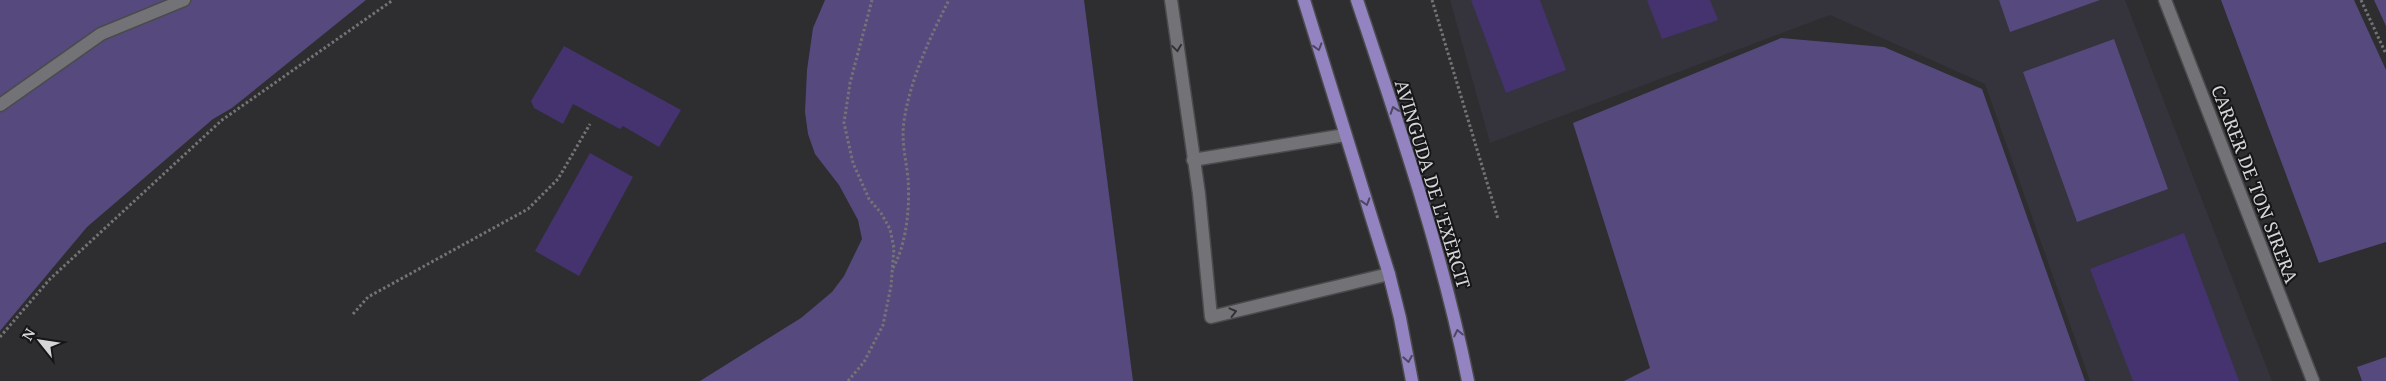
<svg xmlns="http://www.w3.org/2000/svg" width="2386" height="381" font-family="'Noto Serif',serif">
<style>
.built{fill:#35333c}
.green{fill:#56497e}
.building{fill:#453370}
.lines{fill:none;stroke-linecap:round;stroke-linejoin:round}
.lane-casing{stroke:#4b4b4d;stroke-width:15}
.street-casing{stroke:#4b4b4d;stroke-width:15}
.primary-casing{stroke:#4b4b4d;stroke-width:15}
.path{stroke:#747476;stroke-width:3;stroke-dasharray:2.5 2.5;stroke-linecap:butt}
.lane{stroke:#737277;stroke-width:12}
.street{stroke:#737277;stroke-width:12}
.primary{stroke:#9383c1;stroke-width:12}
.oneway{stroke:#4e4663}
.oneway2{stroke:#323134}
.labels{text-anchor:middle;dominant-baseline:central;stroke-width:4;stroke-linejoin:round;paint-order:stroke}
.street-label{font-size:18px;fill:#d5d5d7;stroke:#161517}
</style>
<rect width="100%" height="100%" fill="#2e2d30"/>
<!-- built -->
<polygon class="built" points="1450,0 2125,0 2272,381 2090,381 1985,84 1830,15 1490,143"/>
<!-- green -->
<g class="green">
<polygon points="0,0 366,0 232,108 213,119 87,227 0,331"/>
<polygon points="825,0 1084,0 1133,381 700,381 801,318 832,292 844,276 862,239 858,220 839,185 815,154 808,134 805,112 807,70 813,28"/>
<polygon points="1999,0 2100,0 2010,32"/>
<polygon points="2221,0 2354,0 2386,70 2386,242 2319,263"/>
<polygon points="2374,0 2386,0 2386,26"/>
<polygon points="1781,38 1884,47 1982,89 2085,381 1624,381 1650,368 1573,123"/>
<polygon points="2114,39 2168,189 2077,222 2023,72"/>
<polygon points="2386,357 2386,381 2362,381 2357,367"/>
</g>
<!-- building -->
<g class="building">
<polygon points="1471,0 1540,0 1566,70 1506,93"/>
<polygon points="1647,0 1710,0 1718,20 1662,39"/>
<polygon points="564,46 681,110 659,147 623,126 620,129 573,104 563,124 534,108 531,101"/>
<polygon points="590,153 633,177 579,276 535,251"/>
<polygon points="2184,233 2239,381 2133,381 2090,269"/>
</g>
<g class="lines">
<defs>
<g id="lane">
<polyline points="1171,0 1199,194 1211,317 1389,274"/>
<polyline points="0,105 101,34 184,0"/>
<polyline points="1193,160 1345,135"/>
</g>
<polyline id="street" points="2165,0 2313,381"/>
<g id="primary">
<polyline points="1304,0 1389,274 1400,318 1412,381"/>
<path d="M 1357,0 C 1399,126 1442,251 1468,381"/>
</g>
</defs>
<!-- lane casing -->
<use href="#lane" class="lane-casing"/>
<!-- street casing -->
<use href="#street" class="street-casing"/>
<!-- primary casing -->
<use href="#primary" class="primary-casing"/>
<!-- path -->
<g class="path">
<polyline points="1432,0 1498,219"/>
<polyline points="2361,0 2386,54"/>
<path d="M 893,268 C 907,243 910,206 908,178 C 906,159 901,141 904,121 C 910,80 930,37 949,0"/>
<polyline points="353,314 368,297 528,209 558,179 590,124"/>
<polyline points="0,337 50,279 222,120 393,0"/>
<polyline points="848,381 864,362 883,325 891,286 894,248 890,229 881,213 869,199 853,163 844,123 850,83 872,0"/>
</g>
<!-- lane -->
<use href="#lane" class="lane"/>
<!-- street -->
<use href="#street" class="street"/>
<!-- primary -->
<use href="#primary" class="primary"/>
</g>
<!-- one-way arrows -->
<defs><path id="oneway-chevron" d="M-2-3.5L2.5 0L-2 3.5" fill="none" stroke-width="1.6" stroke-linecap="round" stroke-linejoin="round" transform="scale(1.25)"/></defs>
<g class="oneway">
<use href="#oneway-chevron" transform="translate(1318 47) rotate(73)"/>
<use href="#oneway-chevron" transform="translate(1394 110) rotate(-109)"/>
<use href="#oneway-chevron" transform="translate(1366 202) rotate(73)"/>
<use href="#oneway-chevron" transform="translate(1458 333) rotate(-102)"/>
<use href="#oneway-chevron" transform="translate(1408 359) rotate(80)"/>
</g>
<g class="oneway2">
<use href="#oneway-chevron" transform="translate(1177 48) rotate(82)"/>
<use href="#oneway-chevron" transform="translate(1233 312) rotate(-14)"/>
</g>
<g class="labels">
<!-- street labels -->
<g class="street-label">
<text transform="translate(1433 184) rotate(73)">AVINGUDA DE L'EXÈRCIT</text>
<text transform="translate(2255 184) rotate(69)">CARRER DE TON SIRERA</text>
</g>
</g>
<!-- north arrow -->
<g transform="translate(40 341) rotate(300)" stroke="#161517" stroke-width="4" paint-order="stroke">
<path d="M0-4L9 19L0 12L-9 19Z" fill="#d5d5d7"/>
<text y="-8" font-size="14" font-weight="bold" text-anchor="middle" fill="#d5d5d7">N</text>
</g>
</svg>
